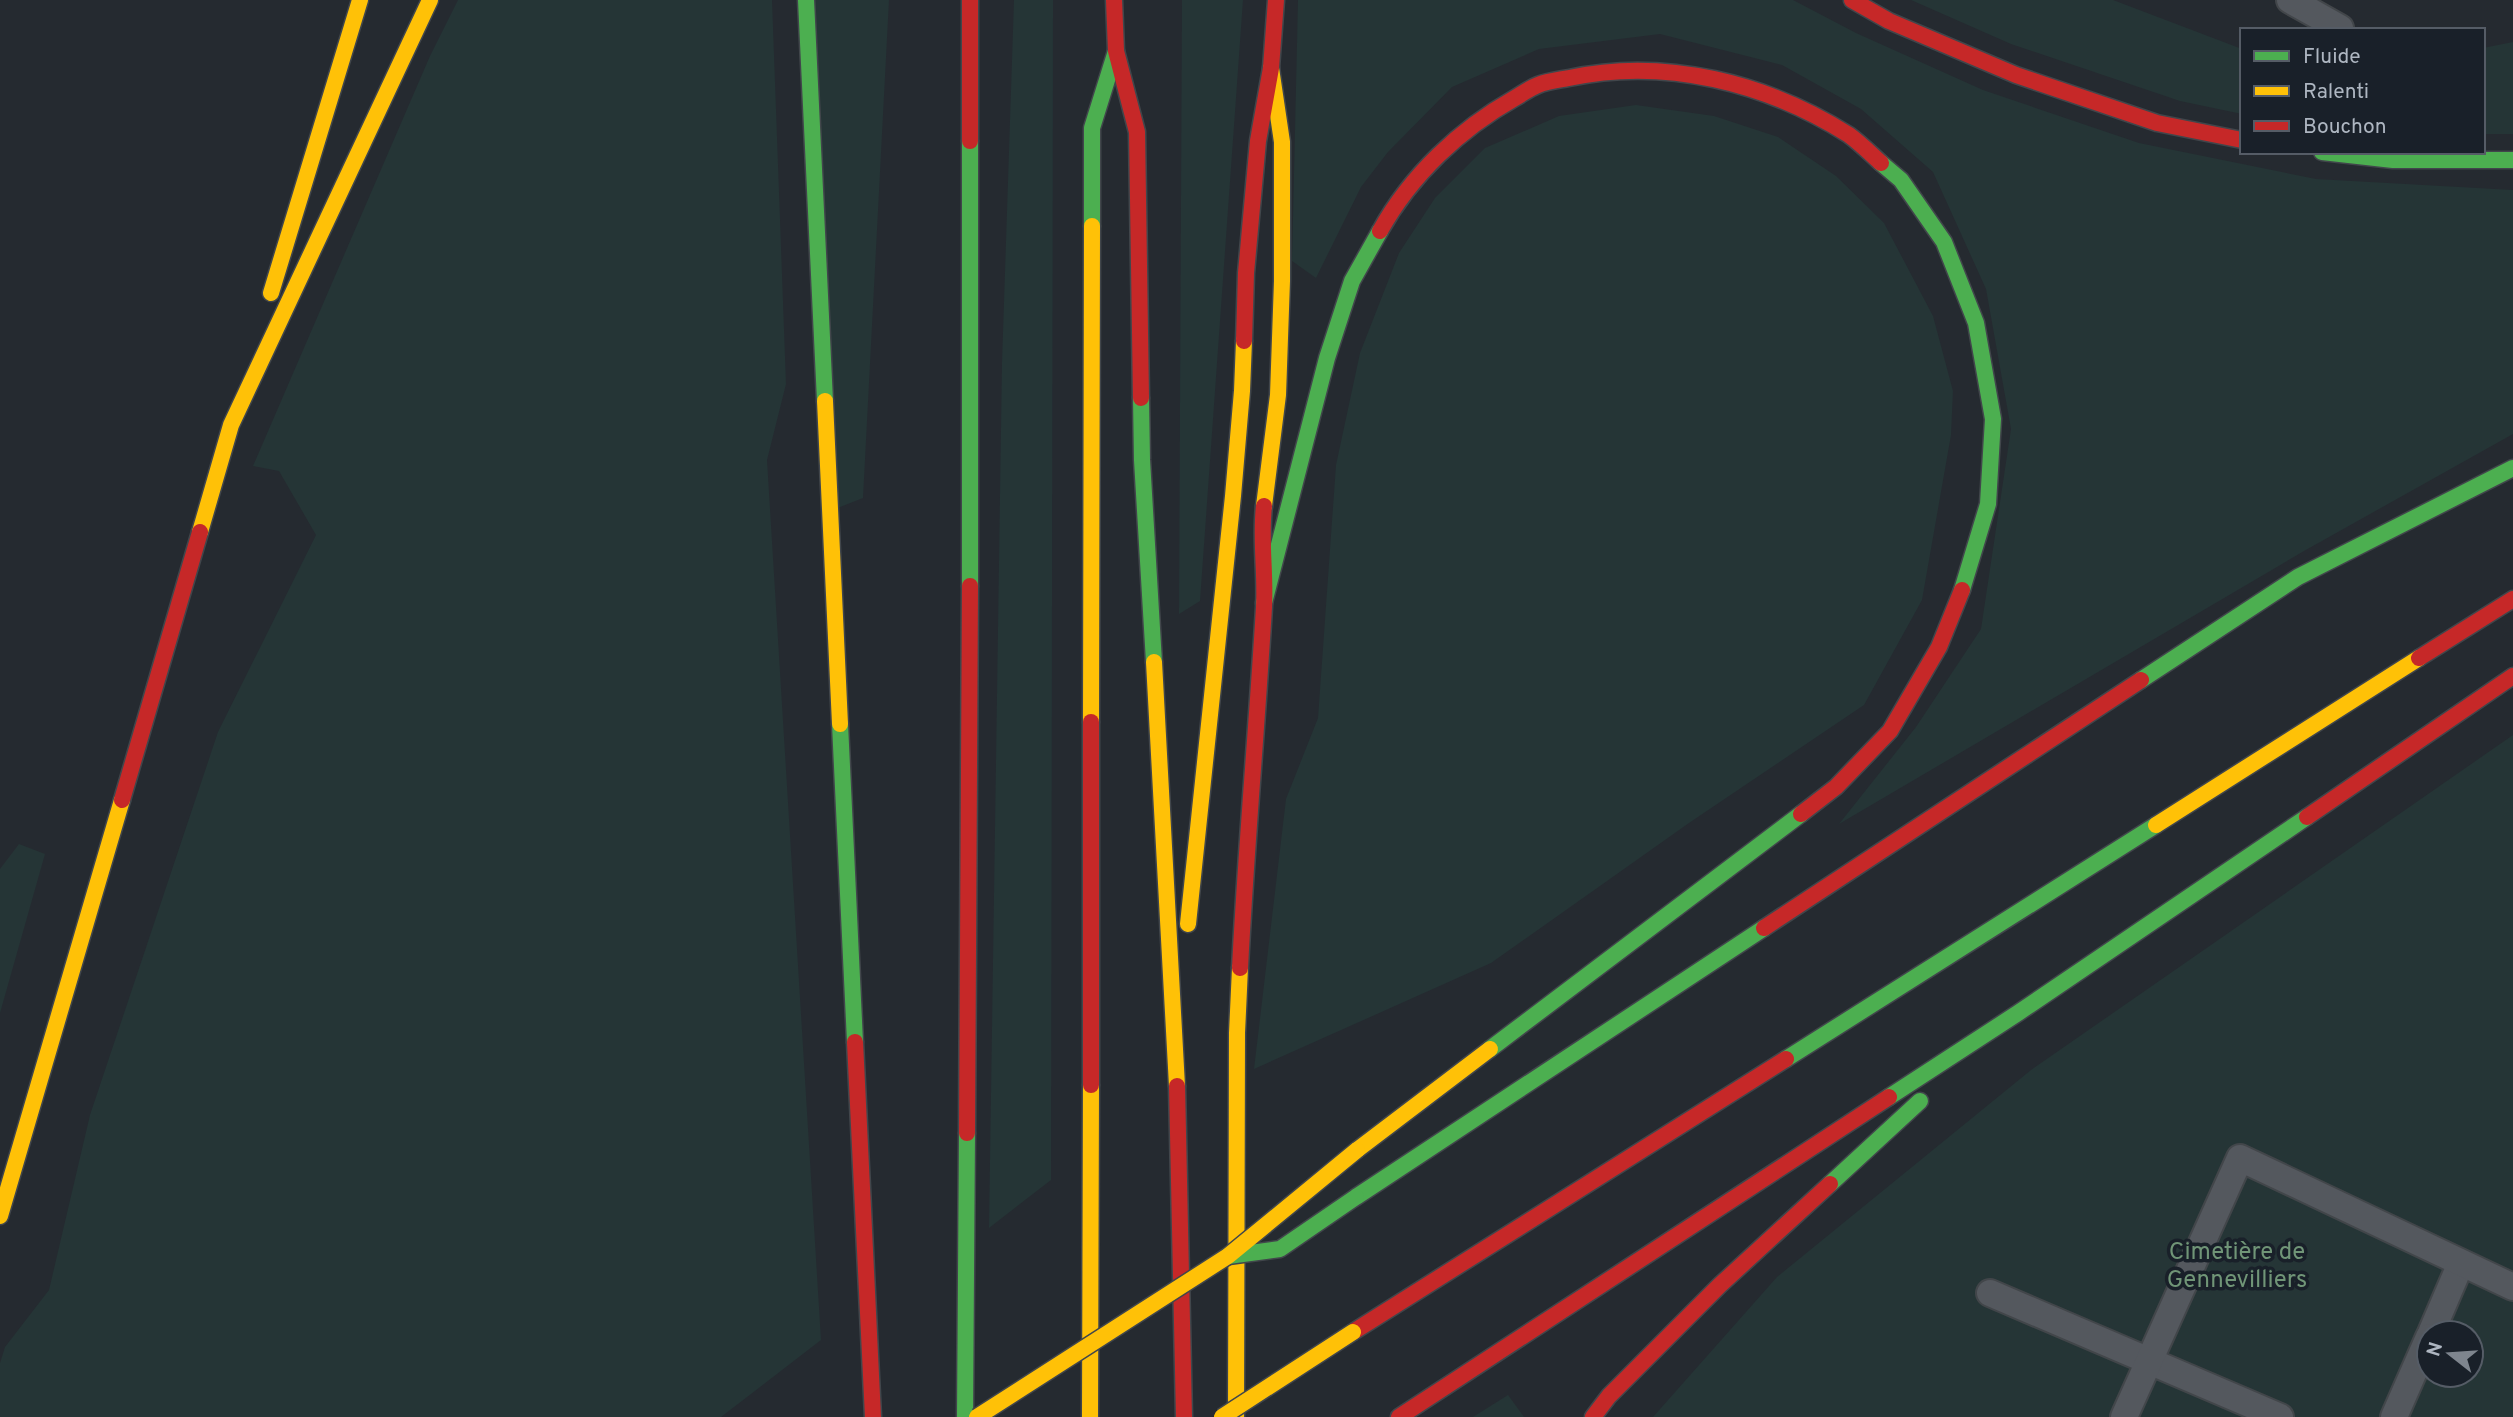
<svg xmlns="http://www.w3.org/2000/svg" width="2513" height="1417" font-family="Overpass,sans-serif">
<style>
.green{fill:#253536;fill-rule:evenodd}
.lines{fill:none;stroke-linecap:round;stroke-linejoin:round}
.lane-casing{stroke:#42464a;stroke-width:30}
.fast-casing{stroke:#41464b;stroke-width:19}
.slow-casing{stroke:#41464b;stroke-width:19}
.jam-casing{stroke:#41464b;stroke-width:19}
.lane{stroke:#54585e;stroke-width:26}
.fast{stroke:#4caf50;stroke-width:16}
.slow{stroke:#ffc107;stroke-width:16}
.jam{stroke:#c62828;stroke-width:16}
.fast-bridge-casing{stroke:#41464b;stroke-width:19;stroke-linecap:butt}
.slow-bridge-casing{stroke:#41464b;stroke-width:19;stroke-linecap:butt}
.fast-bridge{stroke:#4caf50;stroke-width:16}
.slow-bridge{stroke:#ffc107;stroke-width:16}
.labels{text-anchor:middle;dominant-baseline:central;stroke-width:7;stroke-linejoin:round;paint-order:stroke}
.park-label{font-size:24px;fill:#709577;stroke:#192029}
</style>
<rect width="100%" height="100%" fill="#252a30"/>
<!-- green -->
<g class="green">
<polygon points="458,0 772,0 786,384 767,460 821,1340 721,1417 0,1417 0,1363 5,1347 49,1290 90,1115 218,732 316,535 279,471 253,466 430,56"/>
<polygon points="813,0 889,0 863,498 835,509"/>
<polygon points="1014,0 1053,0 1051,1180 989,1228 1002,363"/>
<polygon points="1182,0 1243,0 1200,601 1179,614"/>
<polygon points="1298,0 1793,0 1856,33 1983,90 2139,143 2316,179 2513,190 2513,434 2304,551 1839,824 1916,727 1981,629 2011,429 1986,289 1933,172 1861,109 1782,65 1660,34 1539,49 1452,87 1388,152 1361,187 1316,278 1292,261"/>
<polygon points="1911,0 2113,0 2242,49 2242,114 2180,101 2011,44"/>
<polygon points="2513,42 2513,134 2483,134 2483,48"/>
<polygon points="1636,105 1714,116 1778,137 1836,176 1884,223 1933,316 1953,391 1951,435 1922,600 1864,705 1689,823 1491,963 1254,1069 1286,799 1318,718 1336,465 1360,353 1399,253 1435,198 1485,148 1559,116"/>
<path d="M 2513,735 L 2513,1417 L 1653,1417 L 1777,1277 L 2031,1070 ZM 2429,1333 L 2471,1333 L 2471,1375 L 2429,1375 Z"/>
<polygon points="19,844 45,854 0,1013 0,869"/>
<polygon points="1508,1395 1524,1417 1473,1417"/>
</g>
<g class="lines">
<defs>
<g id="lane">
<polyline points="2290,0 2340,28"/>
<polyline points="1990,1293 2280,1417"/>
<polyline points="2431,1333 2461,1263"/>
<polyline points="2124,1417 2240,1158 2513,1287"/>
<polyline points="2394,1417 2429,1337"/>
</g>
<g id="fast">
<polyline points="806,0 825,401"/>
<polyline points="970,141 970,586"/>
<polyline points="2322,152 2393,160 2513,160"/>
<polyline points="1881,163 1901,180 1944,242 1976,323 1993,419 1988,504 1962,590"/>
<polyline points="1092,226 1092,128 1116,51"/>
<polyline points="1141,398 1142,460 1154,662"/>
<polyline points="1264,603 1327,358 1352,281 1380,231"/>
<polyline points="2141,680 2298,577 2513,468"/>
<polyline points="840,724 855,1042"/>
<polyline points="1490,1049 1801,814"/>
<polyline points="1786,1059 2156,825"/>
<polyline points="1889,1097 2018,1013 2307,817"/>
<polyline points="1830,1184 1920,1101"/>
<polyline points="1356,1197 1764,928"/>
<polyline points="965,1417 967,1133"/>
</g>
<g id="slow">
<polyline points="271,293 360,0"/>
<polyline points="825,401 840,724"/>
<polyline points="1264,506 1278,395 1282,281 1282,142 1271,68"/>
<polyline points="200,532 231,425 430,0"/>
<polyline points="1154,662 1177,1086"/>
<polyline points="1091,722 1092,226"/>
<polyline points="2156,825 2419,658"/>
<polyline points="1188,924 1233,496 1242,391 1244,341"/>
<polyline points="1357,1150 1490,1049"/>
<polyline points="0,1216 122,800"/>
<polyline points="1090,1417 1091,1085"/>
<polyline points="1236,1417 1237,1033 1240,968"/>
</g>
<g id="jam">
<polyline points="970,0 970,141"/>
<polyline points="1114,0 1116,51 1137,132 1141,398"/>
<polyline points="1852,0 1889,21 2016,75 2157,123 2242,140"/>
<path d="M 1380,231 C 1411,175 1460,129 1515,98 C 1522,94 1530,88 1538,85 C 1548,81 1559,80 1569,78 C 1665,57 1767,83 1849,135 C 1860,143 1871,154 1881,163"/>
<polyline points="1244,341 1246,273 1258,141 1271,68 1276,0"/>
<polyline points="2419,658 2513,599"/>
<polyline points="122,800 200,532"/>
<polyline points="1801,814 1836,787 1890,731 1939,647 1962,590"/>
<polyline points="2307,817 2513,676"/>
<polyline points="1764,928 2141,680"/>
<path d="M 1240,968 C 1246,848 1257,727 1264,607 C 1266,573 1260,540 1264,506"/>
<polyline points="855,1042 873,1417"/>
<polyline points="1091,1085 1091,722"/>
<polyline points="1177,1086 1184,1417"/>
<polyline points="967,1133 970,586"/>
<polyline points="1353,1332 1786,1059"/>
<polyline points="1399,1417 1889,1097"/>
<polyline points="1593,1417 1609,1396 1720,1285 1830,1184"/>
</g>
</defs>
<!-- lane casing -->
<use href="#lane" class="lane-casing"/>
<!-- fast casing -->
<use href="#fast" class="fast-casing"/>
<!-- slow casing -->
<use href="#slow" class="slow-casing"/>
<!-- jam casing -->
<use href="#jam" class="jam-casing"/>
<!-- lane -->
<use href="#lane" class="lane"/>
<!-- fast -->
<use href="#fast" class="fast"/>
<!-- slow -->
<use href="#slow" class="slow"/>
<!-- jam -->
<use href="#jam" class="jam"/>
<defs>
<polyline id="fast-bridge" points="1228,1256 1280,1249 1356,1197"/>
<g id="slow-bridge">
<polyline points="977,1417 1228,1256 1357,1150"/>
<polyline points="1222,1417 1353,1332"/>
</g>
</defs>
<!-- fast-bridge casing -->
<use href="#fast-bridge" class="fast-bridge-casing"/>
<!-- slow-bridge casing -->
<use href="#slow-bridge" class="slow-bridge-casing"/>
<!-- fast-bridge -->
<use href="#fast-bridge" class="fast-bridge"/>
<!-- slow-bridge -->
<use href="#slow-bridge" class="slow-bridge"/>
</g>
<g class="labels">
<!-- park labels -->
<g class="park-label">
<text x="2237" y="1253">Cimetière de<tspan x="2237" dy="28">Gennevilliers</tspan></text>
</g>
</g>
<!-- legend -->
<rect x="2240" y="28" width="245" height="126" fill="#192029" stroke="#555c66" stroke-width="2"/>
<rect x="2254" y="51" width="35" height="10" fill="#4caf50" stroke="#555c66" stroke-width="2"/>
<text x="2303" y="63" font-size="21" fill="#aeb6c1">Fluide</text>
<rect x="2254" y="86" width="35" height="10" fill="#ffc107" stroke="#555c66" stroke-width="2"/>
<text x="2303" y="98" font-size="21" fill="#aeb6c1">Ralenti</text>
<rect x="2254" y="121" width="35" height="10" fill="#c62828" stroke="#555c66" stroke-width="2"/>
<text x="2303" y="133" font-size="21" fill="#aeb6c1">Bouchon</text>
<!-- north arrow -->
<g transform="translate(2450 1354) rotate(287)"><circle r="33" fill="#192029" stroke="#555c66" stroke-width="2"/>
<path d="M0-5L12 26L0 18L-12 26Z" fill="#7e858e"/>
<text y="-10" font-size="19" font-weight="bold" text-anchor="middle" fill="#aeb6c1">N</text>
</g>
</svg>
